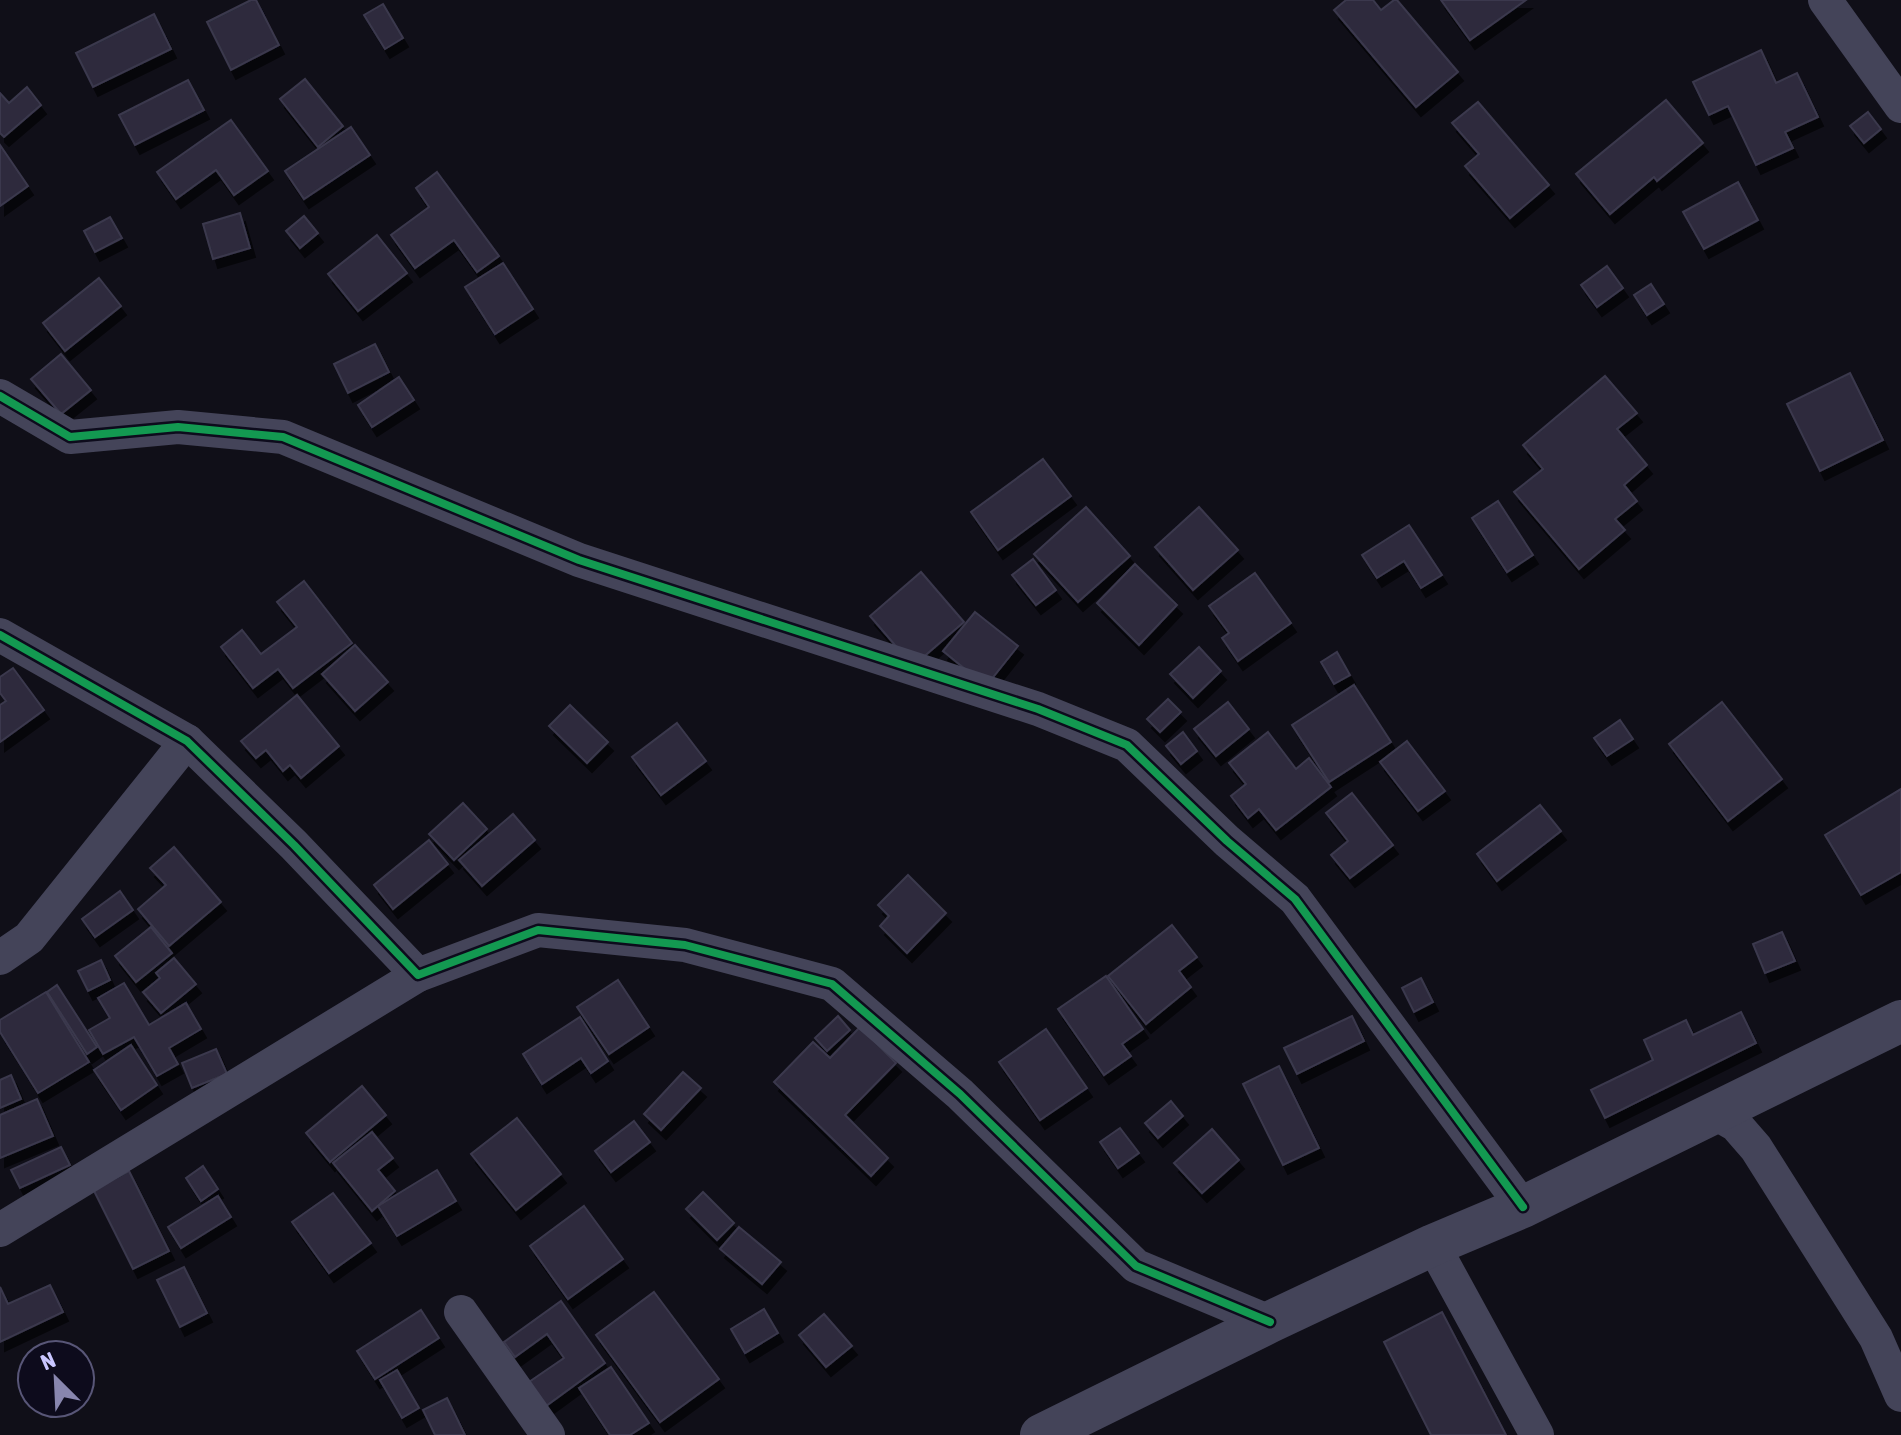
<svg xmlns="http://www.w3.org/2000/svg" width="1901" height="1435" font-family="'Asap Condensed',sans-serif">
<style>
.building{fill:#2d2b3c;stroke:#3b394d;stroke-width:2;filter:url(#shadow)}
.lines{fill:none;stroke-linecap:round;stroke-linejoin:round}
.minor{stroke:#444459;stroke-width:34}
.tertiary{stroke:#444459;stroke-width:42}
.cycleway-casing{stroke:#0d0b1c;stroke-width:13}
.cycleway{stroke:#139951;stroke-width:8}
</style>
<defs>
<filter id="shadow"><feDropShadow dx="5" dy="9" stdDeviation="0" flood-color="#0009"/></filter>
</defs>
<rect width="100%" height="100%" fill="#100f18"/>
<!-- building -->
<g class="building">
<polygon points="251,0 256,0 279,45 231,70 207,22"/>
<polygon points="1346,0 1373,0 1381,10 1394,0 1397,0 1458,72 1416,107 1334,10"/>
<polygon points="1441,0 1526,0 1470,40"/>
<polygon points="383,4 403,38 385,49 364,15"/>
<polygon points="154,14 171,49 93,87 76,53"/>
<polygon points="1761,50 1776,83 1797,73 1818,117 1785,132 1793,148 1756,165 1728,106 1709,115 1693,82"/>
<polygon points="305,79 343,126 318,147 280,99"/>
<polygon points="188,80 204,110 135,145 119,115"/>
<polygon points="27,87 41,105 4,137 0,133 0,93 9,103"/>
<polygon points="1666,100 1703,143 1657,181 1654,177 1610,214 1576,174"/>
<polygon points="1478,102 1549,185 1510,218 1465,166 1479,154 1452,123"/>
<polygon points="1868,112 1881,129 1864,143 1850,126"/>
<polygon points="231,120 268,171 234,195 216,170 176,199 157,172"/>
<polygon points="351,127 370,155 304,199 285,171"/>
<polygon points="0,145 28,186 0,206"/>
<polygon points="437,172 499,256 477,272 454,240 415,268 391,235 429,207 416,188"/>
<polygon points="1738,182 1758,220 1704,249 1683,212"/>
<polygon points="240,213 250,248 213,259 203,224"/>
<polygon points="304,216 318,233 300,248 286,231"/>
<polygon points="110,217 122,238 95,252 84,231"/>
<polygon points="377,235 407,273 358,311 328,274"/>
<polygon points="503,263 533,309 495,334 465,287"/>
<polygon points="1607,266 1623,288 1597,307 1581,285"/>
<polygon points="99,278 121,306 65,351 43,323"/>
<polygon points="1651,284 1664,304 1647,315 1634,295"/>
<polygon points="375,344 389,372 348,393 334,364"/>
<polygon points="61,354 91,390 61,414 31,379"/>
<polygon points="1850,373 1883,440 1820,471 1787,404"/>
<polygon points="1605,376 1637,413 1617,429 1647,465 1624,485 1637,501 1615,519 1625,530 1579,569 1514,492 1543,469 1523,445"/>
<polygon points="399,377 414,400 372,427 358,405"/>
<polygon points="1043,459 1071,496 998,550 971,512"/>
<polygon points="1498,501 1533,555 1507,572 1472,518"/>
<polygon points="1086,507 1130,556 1078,602 1034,554"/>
<polygon points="1199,507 1238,550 1193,590 1155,547"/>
<polygon points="1409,525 1442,575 1421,588 1404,561 1377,578 1362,555"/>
<polygon points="1033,559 1056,590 1036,605 1012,575"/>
<polygon points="1135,564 1177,605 1139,645 1097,603"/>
<polygon points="921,572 964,622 913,666 870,616"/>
<polygon points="1255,573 1291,623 1238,661 1222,638 1229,633 1209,606"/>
<polygon points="304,581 352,643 293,688 278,669 253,688 221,647 242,630 261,654 297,627 277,602"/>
<polygon points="975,612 1018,646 986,686 943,651"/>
<polygon points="355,645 388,682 355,711 322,674"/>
<polygon points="1199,647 1221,671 1193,698 1170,674"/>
<polygon points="1337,652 1350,675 1334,684 1321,662"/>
<polygon points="13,668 44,710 0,742 0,705 6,701 0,693 0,677"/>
<polygon points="1354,685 1391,742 1329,782 1292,725"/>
<polygon points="297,695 339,746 301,778 290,765 283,771 266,750 256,758 241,741"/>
<polygon points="1168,699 1181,712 1160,732 1147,719"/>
<polygon points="1228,702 1249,729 1216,756 1194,729"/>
<polygon points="1722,702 1782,779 1728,821 1669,744"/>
<polygon points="570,705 608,742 587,763 549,726"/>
<polygon points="1620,720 1633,739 1607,756 1594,738"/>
<polygon points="677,723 706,761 661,795 632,757"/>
<polygon points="1183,732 1197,751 1181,764 1166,746"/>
<polygon points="1268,732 1296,769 1309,758 1331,787 1276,830 1259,809 1248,818 1231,796 1246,784 1229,763"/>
<polygon points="1407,741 1445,791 1418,811 1380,762"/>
<polygon points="1901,789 1901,872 1861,895 1825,835"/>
<polygon points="1352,793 1393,845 1350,878 1331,855 1348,841 1326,813"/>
<polygon points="463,803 487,829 454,860 429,834"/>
<polygon points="1540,805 1561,831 1497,881 1477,854"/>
<polygon points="513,814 535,840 482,886 459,860"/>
<polygon points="429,840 448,864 393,909 374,885"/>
<polygon points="174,847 221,902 169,946 138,909 166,885 150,868"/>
<polygon points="908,875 946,913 907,953 880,926 889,916 878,905"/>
<polygon points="120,891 133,910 95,937 82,919"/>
<polygon points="1172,925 1197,957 1179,971 1191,987 1146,1024 1108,976"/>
<polygon points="151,927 172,953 136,982 115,956"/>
<polygon points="1782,932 1795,961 1765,973 1753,944"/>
<polygon points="174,958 196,984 161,1013 143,992 160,978 156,973"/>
<polygon points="101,960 110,980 88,991 78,971"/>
<polygon points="1106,976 1143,1029 1122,1044 1131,1056 1104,1075 1058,1009"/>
<polygon points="1421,978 1433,1002 1414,1012 1402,988"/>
<polygon points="618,980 649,1027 609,1054 577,1007"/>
<polygon points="124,983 149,1025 186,1003 201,1029 169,1048 178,1064 157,1076 134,1037 103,1054 89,1030 110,1018 98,998"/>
<polygon points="57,985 97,1047 87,1054 47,992"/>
<polygon points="46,992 89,1062 38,1093 0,1032 0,1020"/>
<polygon points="1741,1012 1756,1043 1605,1118 1591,1090 1653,1060 1644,1040 1686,1020 1693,1035"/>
<polygon points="838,1016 850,1030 827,1051 815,1038"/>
<polygon points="1352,1016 1364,1041 1297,1074 1284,1048"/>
<polygon points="580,1017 608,1061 591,1073 581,1058 542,1084 523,1054"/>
<polygon points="860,1027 896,1063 845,1115 888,1158 871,1176 774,1082 813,1042 830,1058"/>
<polygon points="1046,1029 1087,1088 1040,1120 999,1062"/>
<polygon points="131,1045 157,1085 121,1110 94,1070"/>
<polygon points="216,1049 227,1074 192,1088 182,1063"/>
<polygon points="1279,1066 1319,1148 1283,1165 1243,1084"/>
<polygon points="683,1072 701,1088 661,1130 644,1114"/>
<polygon points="11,1075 21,1099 0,1108 0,1080"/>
<polygon points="362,1086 386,1115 330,1162 306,1133"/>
<polygon points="37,1099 53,1136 0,1158 0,1115"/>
<polygon points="1171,1101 1183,1116 1158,1138 1145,1123"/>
<polygon points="517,1118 561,1174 516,1210 471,1154"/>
<polygon points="634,1121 650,1142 611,1172 595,1151"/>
<polygon points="1120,1128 1139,1153 1118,1168 1100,1142"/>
<polygon points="1212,1129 1239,1160 1202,1193 1174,1163"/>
<polygon points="372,1132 393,1158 378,1170 395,1191 372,1211 333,1163"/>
<polygon points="61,1147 70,1165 20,1188 11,1170"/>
<polygon points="203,1166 218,1189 201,1201 186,1178"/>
<polygon points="437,1170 456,1201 397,1236 378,1206"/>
<polygon points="129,1171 169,1251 133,1269 93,1189"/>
<polygon points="703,1192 734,1223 717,1240 686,1209"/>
<polygon points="333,1193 371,1243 329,1273 292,1222"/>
<polygon points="218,1196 231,1217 181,1248 168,1227"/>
<polygon points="584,1206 623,1259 568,1299 530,1246"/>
<polygon points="739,1227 781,1262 762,1284 720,1249"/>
<polygon points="184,1267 207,1313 180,1327 157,1280"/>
<polygon points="50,1285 63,1312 0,1342 0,1287 8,1304"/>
<polygon points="654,1292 719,1379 660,1422 596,1335"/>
<polygon points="561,1301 605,1363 546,1406 529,1382 564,1358 547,1334 515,1357 504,1342"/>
<polygon points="764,1309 778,1333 745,1353 731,1329"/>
<polygon points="421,1310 439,1338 375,1379 357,1351"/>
<polygon points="1442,1312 1506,1435 1431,1435 1384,1342"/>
<polygon points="824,1314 852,1346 826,1367 799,1335"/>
<polygon points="611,1367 649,1423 630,1435 610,1435 579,1388"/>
<polygon points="397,1370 419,1408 402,1418 380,1380"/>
<polygon points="447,1398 465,1435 435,1435 423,1410"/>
</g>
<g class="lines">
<!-- minor -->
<g class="minor">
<polyline points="1825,0 1901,106"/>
<polyline points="0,396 70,437 178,427 283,437 579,560 1038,709 1127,745 1227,841 1295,899 1523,1207"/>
<polyline points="0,635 187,741 294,845 418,975 538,930 685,945 832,984 960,1094 1136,1266 1270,1322"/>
<polyline points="0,958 29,938 187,741"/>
<polyline points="1717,1114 1736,1125 1756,1148 1876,1338 1901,1395"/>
<polyline points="0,1230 418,975"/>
<polyline points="1433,1245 1537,1435"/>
<polyline points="461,1312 548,1435"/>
</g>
<!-- tertiary -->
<polyline class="tertiary" points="1041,1435 1270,1322 1433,1245 1523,1207 1901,1021"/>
<defs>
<g id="cycleway">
<polyline points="0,396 70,437 178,427 283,437 579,560 1038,709 1127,745 1227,841 1295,899 1523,1207"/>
<polyline points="0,635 187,741 294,845 418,975 538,930 685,945 832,984 960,1094 1136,1266 1270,1322"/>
</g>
</defs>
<!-- cycleway casing -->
<use href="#cycleway" class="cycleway-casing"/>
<!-- cycleway -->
<use href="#cycleway" class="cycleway"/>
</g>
<!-- north arrow -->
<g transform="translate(56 1379) rotate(336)"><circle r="38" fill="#0d0b1c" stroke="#585677" stroke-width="2"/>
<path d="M0-6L14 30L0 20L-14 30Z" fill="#8886ae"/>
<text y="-12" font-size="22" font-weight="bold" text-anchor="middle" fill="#c9c6ff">N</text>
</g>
</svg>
